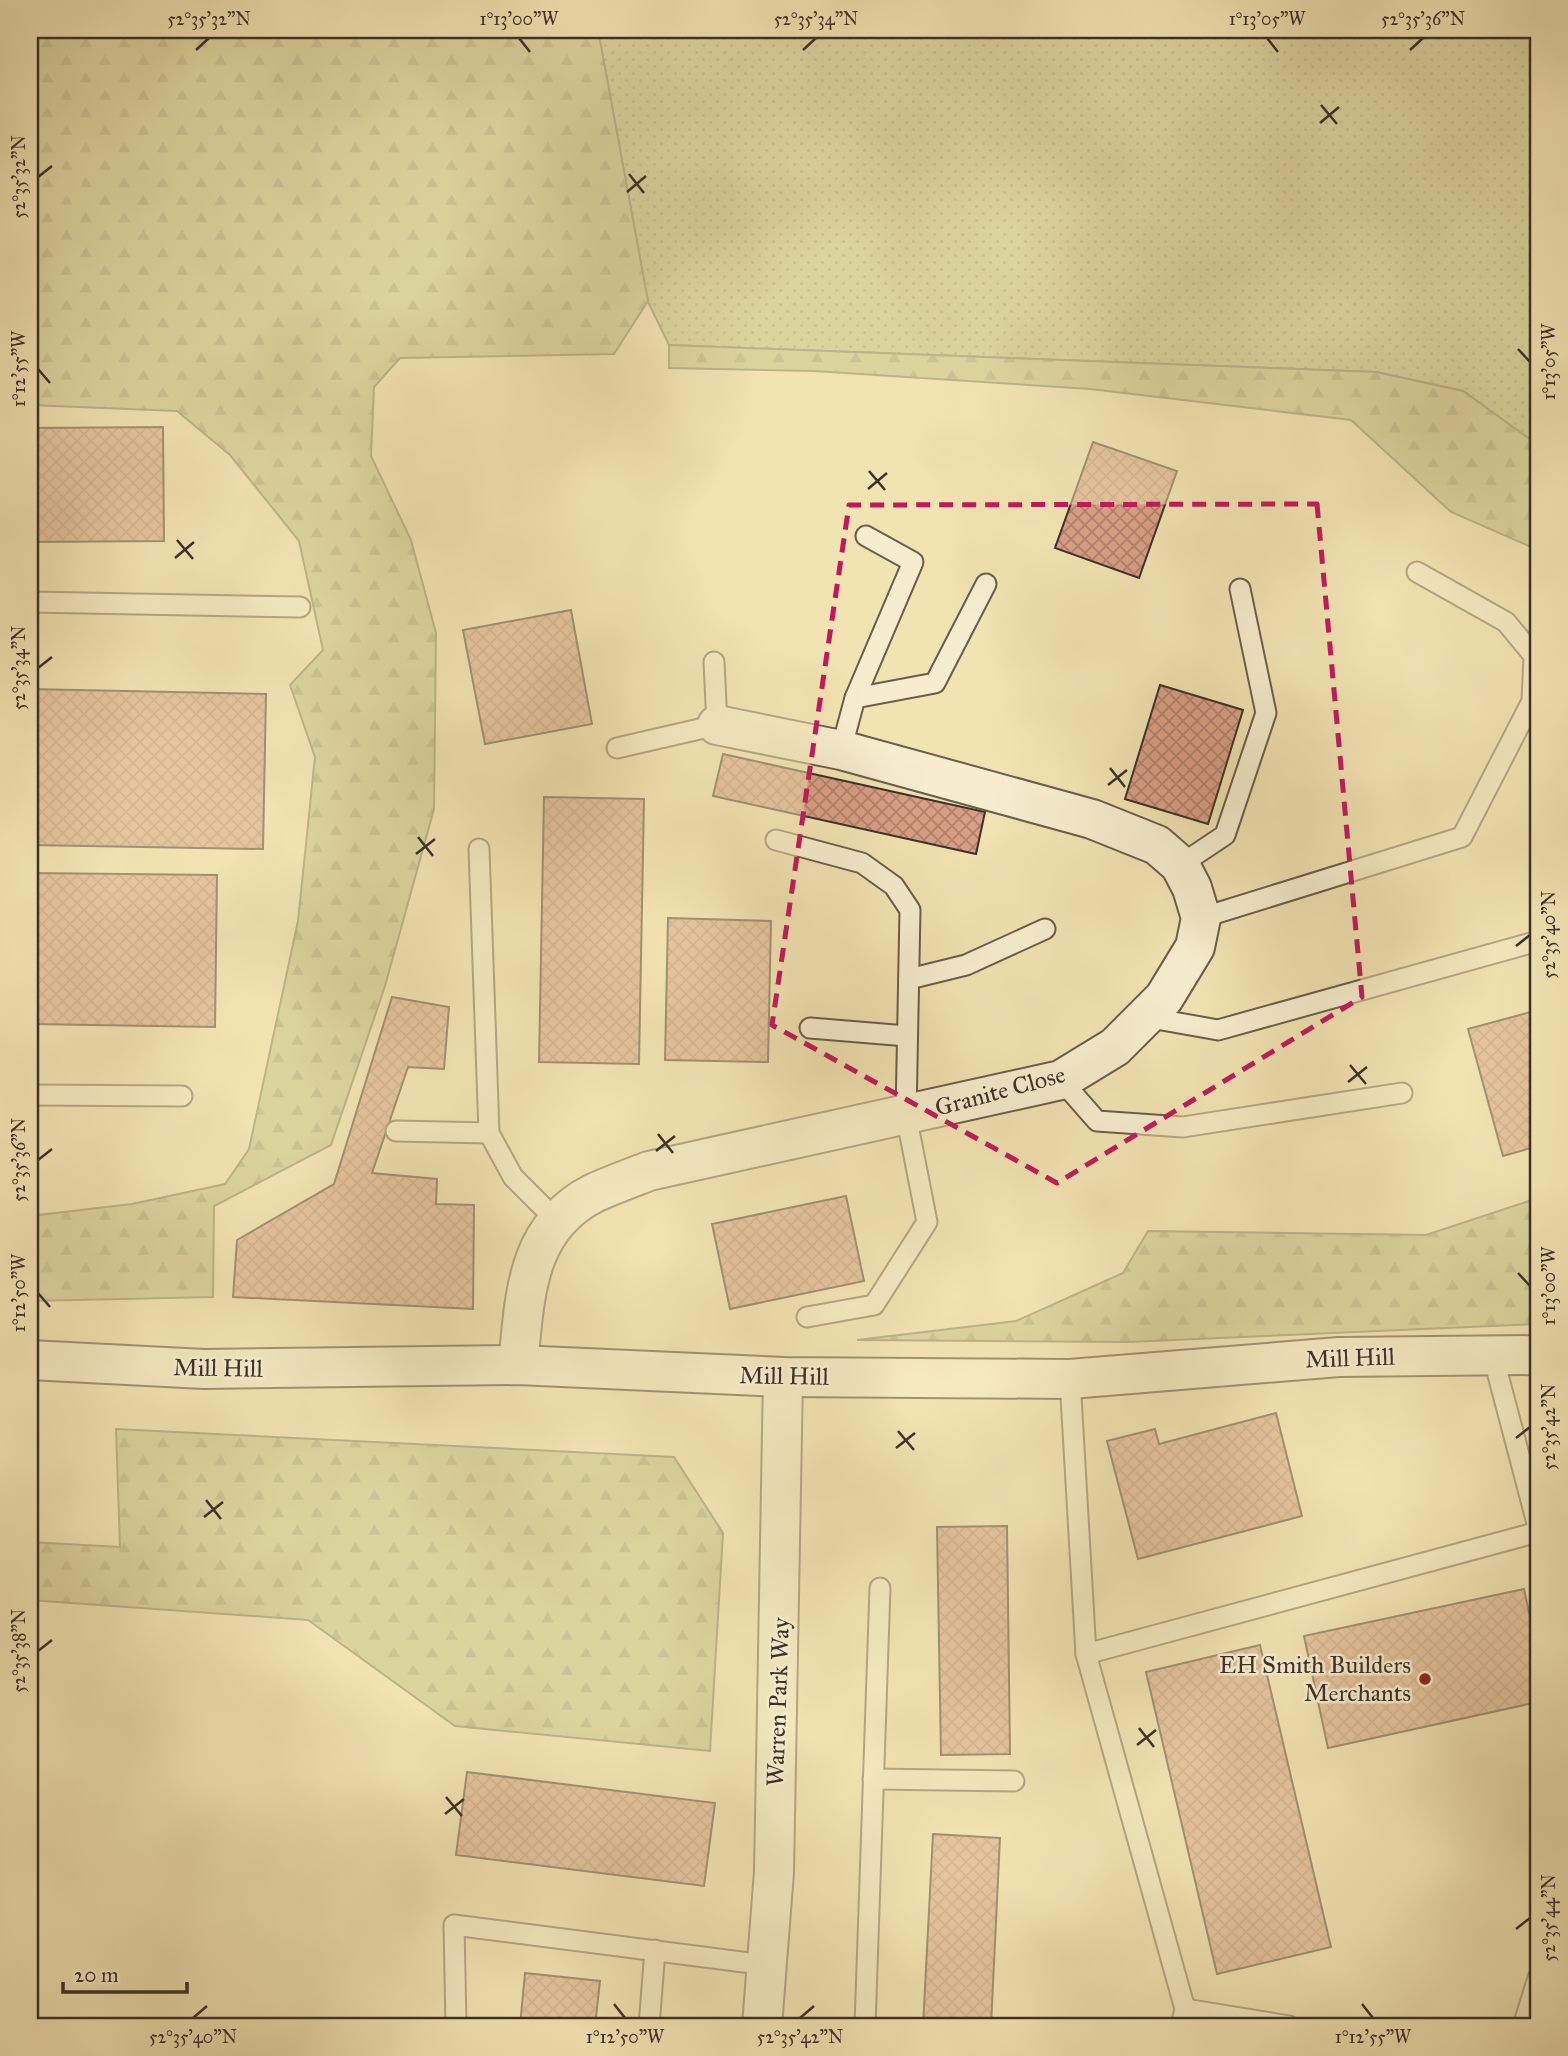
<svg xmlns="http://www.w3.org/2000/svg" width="1568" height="2056" font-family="'IM FELL Great Primer',serif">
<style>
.grass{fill:url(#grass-dots);stroke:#7e7958;stroke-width:2}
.forest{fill:url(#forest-firs);stroke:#7e7958;stroke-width:2}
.building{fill:url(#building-cross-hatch);stroke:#3c3029;stroke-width:2}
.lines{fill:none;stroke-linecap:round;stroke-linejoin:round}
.service-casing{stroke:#6a5d4c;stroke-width:23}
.minor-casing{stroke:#6a5d4c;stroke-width:42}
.secondary-casing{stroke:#3c3029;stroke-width:42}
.service{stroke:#f7edce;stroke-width:19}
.minor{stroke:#f7edce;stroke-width:38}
.secondary{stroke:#f7edce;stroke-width:38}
.marked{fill:none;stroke:#c2185b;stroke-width:5;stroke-dasharray:14 9;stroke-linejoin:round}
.ticks{fill:none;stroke:#3c3029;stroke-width:2.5}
.poi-dot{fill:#8f2418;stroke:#f7edce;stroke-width:2.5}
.labels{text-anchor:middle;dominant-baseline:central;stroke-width:5;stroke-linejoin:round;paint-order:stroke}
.street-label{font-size:24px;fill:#3c3029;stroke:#f7edce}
.poi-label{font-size:24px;fill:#3c3029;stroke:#f7edce;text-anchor:end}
.neatline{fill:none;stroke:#3c3029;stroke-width:2.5}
.ticks-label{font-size:18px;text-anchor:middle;fill:#3c3029}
</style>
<defs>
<pattern id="grass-dots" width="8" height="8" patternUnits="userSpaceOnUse" patternTransform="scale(1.75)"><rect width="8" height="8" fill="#c0c288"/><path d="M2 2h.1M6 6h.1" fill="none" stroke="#9d9e6f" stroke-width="1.8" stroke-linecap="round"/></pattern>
<pattern id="forest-firs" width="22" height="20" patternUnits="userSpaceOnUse" patternTransform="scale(1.75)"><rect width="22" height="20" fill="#c0c288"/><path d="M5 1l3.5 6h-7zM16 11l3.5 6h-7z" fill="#9d9e6f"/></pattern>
<pattern id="building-cross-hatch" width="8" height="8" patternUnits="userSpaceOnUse" patternTransform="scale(1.75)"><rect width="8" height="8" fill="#d89f85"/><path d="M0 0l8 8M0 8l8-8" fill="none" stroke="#b0826d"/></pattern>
</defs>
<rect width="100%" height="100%" fill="#f2e3b3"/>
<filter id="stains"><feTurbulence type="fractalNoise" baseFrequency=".00286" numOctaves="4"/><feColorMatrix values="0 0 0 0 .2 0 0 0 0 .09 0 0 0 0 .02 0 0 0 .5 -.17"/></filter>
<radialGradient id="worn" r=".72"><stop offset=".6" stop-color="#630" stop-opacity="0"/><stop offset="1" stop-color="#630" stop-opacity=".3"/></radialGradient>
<!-- grass -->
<polygon class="grass" points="598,30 1538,30 1538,445 1463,391 1376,372 669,345 648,302"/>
<!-- forest -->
<g class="forest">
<polygon points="30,30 598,30 648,301 614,354 400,358 374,387 371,456 411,540 436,633 434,809 385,986 331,1145 214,1206 213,1297 30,1301 30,1216 132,1204 225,1184 249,1149 298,921 315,757 290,685 323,650 299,541 230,455 177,411 30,405"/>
<polygon points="669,345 1376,372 1463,391 1538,445 1538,550 1451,512 1351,420 1090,389 814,371 669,368"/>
<polygon points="1538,1198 1538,1324 1128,1342 857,1340 1016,1321 1123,1273 1148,1231 1426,1235"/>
<polygon points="116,1429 674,1457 723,1533 710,1751 455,1726 308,1620 30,1600 30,1542 120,1547"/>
</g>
<!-- building -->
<g class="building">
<polygon points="163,427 164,541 30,542 30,428"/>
<polygon points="1093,442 1177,471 1139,578 1055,548"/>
<polygon points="571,610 592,724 485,744 463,630"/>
<polygon points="1160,685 1243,710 1208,824 1125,799"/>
<polygon points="30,689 266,694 263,849 30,845"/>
<polygon points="723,754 985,812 976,854 713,796"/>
<polygon points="544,797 644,799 639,1064 539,1062"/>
<polygon points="30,873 217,875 215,1027 30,1024"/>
<polygon points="668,918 771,921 768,1062 665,1060"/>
<polygon points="392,997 449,1007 444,1069 408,1067 372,1173 437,1179 436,1204 474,1205 473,1309 233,1297 237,1240 334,1184"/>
<polygon points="1538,1010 1538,1146 1503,1156 1468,1029"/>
<polygon points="846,1196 864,1281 730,1309 712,1224"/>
<polygon points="1276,1413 1302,1516 1138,1559 1107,1441 1155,1429 1159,1444"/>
<polygon points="1007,1526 1010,1754 941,1755 937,1527"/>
<polygon points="1524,1589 1538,1655 1538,1702 1328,1748 1304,1636"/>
<polygon points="1260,1645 1331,1947 1217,1974 1146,1672"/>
<polygon points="467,1772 715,1803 704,1886 456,1855"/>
<polygon points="933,1834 1000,1838 991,2026 923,2026"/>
<polygon points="525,1973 600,1981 595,2026 520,2026"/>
</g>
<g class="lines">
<defs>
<g id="service">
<polyline points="30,602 300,607"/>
<polyline points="855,698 913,562 866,536"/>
<polyline points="617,748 717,725 714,662"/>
<polyline points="841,750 855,698 935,683 986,584"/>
<polyline points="776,840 862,863 894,886 910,910 906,1115 927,1222 874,1305 807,1317"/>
<polyline points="479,849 489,1133 513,1177 556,1220"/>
<polyline points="1180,865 1225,835 1266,713 1240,589"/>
<polyline points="1201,918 1462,837 1532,701 1534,656 1506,622 1417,572"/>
<polyline points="909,979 966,965 1045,929"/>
<polyline points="1145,1017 1218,1030 1538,941"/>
<polyline points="810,1028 907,1036"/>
<polyline points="1061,1080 1097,1121 1183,1127 1402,1093"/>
<polyline points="30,1095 182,1096"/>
<polyline points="396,1131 489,1133"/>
<polyline points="1493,1356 1538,1527"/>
<polyline points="1070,1379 1086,1654 1185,2009 1181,2026"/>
<polyline points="1086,1654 1538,1532"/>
<polyline points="873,1779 1014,1781"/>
<polyline points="1185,2009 1289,2026"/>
<polyline points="456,2026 454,1925 766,1965"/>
<polyline points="649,2026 655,1950"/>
<polyline points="865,2026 880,1588"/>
<polyline points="1523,2026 1538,1978"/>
</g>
<g id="minor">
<path d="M 518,1365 C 525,1297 525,1228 594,1193 C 612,1185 631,1178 649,1171 L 1061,1080 L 1115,1047 L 1164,998 L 1195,947 L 1201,918 L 1192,888 L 1180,865 L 1157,845 L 1092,819 L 841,750 L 717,725"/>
<polyline points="762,2026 774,1872 783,1377"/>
</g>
<polyline id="secondary" points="30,1360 204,1369 518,1365 783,1377 1070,1379 1339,1357 1538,1355"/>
</defs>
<!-- service casing -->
<use href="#service" class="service-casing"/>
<!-- minor casing -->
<use href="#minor" class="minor-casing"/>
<!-- secondary casing -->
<use href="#secondary" class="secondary-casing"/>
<!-- service -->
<use href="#service" class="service"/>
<!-- minor -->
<use href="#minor" class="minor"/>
<!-- secondary -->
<use href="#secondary" class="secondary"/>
</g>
<!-- marked area -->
<path d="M0 0H1568V2056H0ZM 1317,504 L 1362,997 L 1057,1183 L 772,1025 L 849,505 Z" fill="#f2e3b3" fill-opacity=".55" fill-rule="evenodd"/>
<path class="marked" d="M 1317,504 L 1362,997 L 1057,1183 L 772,1025 L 849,505 Z"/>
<!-- ticks -->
<path class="ticks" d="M 519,38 L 530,52M 1267,38 L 1278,52M 196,50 L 209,38M 803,50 L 816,38M 1410,50 L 1423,38M 1321,105 L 1337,124M 1320,123 L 1339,107M 629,174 L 644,193M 38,177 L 52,166M 627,192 L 646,176M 1518,349 L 1530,362M 38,369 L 50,383M 869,471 L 885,490M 868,489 L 887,473M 177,540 L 193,559M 175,558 L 194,542M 38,668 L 52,657M 1110,768 L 1125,787M 1108,785 L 1127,770M 418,837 L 433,856M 416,854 L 435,839M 1516,946 L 1530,935M 1350,1065 L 1366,1084M 1348,1082 L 1367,1067M 658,1134 L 673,1153M 656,1151 L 675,1136M 38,1160 L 52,1149M 1518,1273 L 1530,1286M 38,1293 L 50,1307M 898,1431 L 914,1450M 1516,1438 L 1530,1427M 896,1448 L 915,1433M 206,1500 L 221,1519M 204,1517 L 223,1502M 38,1651 L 52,1640M 1139,1728 L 1154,1747M 1137,1745 L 1156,1730M 446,1797 L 462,1816M 445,1814 L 464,1799M 1516,1929 L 1530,1918M 614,2004 L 625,2018M 1362,2004 L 1373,2018M 193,2018 L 207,2006M 800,2018 L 814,2006"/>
<!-- markers -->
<circle class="poi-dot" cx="1425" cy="1679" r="7"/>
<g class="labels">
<!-- street labels -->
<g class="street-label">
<text transform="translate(1000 1091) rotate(-15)">Granite Close</text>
<text transform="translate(1350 1358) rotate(-2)">Mill Hill</text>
<text transform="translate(218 1368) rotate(1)">Mill Hill</text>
<text transform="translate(784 1376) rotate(1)">Mill Hill</text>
<text transform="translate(778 1702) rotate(-88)">Warren Park Way</text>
</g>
<!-- poi labels -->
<g class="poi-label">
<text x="1411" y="1665">EH Smith Builders<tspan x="1411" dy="28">Merchants</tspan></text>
</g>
</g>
<!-- margin -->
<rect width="1568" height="2056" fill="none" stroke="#f2e3b3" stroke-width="77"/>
<!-- scale -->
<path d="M63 1982v10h124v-10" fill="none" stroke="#3c3029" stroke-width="3.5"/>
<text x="74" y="1982" font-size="21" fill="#3c3029" stroke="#f7edce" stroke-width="5" paint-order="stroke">20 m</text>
<rect x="38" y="38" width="1492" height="1980" class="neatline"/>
<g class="ticks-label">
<text x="209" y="25">52°35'32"N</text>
<text x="519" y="25">1°13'00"W</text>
<text x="816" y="25">52°35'34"N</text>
<text x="1267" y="25">1°13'05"W</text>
<text x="1423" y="25">52°35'36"N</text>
<text transform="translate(19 177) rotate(-90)" y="6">52°35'32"N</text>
<text transform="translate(1549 362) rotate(-90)" y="6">1°13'05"W</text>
<text transform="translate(19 369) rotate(-90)" y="6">1°12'55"W</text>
<text transform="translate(19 668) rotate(-90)" y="6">52°35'34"N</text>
<text transform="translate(1549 935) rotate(-90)" y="6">52°35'40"N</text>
<text transform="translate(19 1160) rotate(-90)" y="6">52°35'36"N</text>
<text transform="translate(1549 1286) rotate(-90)" y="6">1°13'00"W</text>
<text transform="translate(19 1293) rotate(-90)" y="6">1°12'50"W</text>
<text transform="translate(1549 1427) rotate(-90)" y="6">52°35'42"N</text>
<text transform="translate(19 1651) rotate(-90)" y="6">52°35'38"N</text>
<text transform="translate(1549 1918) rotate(-90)" y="6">52°35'44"N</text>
<text x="193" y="2043">52°35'40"N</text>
<text x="625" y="2043">1°12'50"W</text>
<text x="800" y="2043">52°35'42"N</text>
<text x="1373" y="2043">1°12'55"W</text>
</g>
<rect width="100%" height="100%" filter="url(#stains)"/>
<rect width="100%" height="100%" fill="url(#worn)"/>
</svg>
